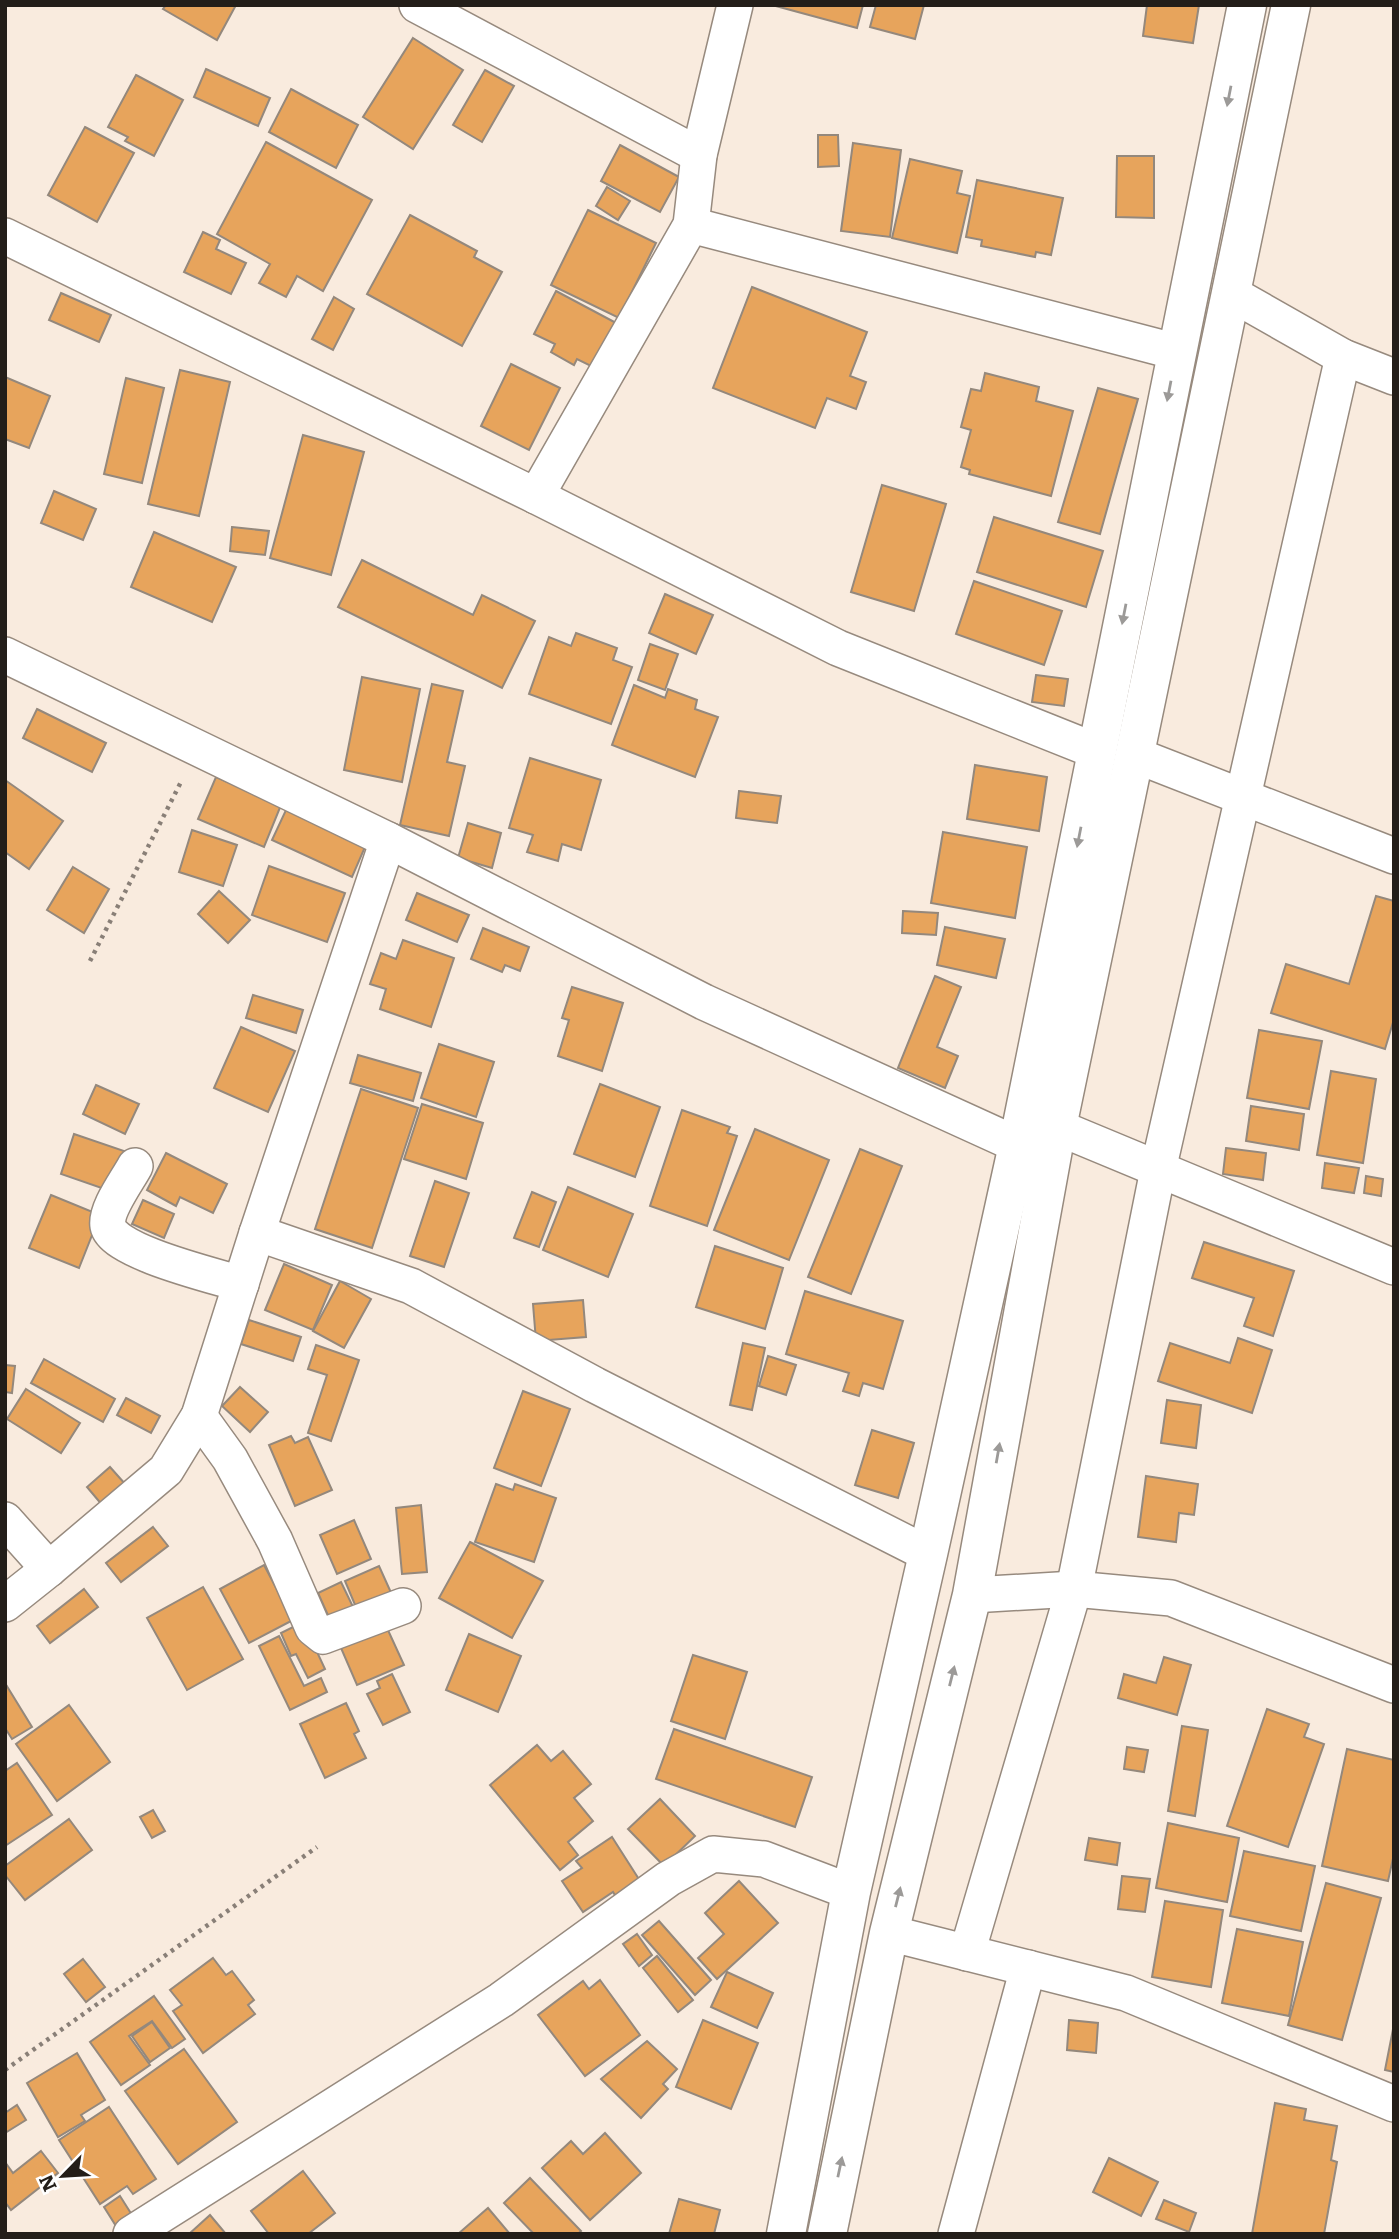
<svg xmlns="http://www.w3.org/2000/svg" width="1399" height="2239" font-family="Literata,serif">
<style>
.building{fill:#e7a45c;stroke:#94887c;stroke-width:2}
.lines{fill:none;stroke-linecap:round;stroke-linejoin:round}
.minor-casing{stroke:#978a7e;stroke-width:38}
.major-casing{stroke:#978a7e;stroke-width:41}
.path{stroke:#897f77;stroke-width:4.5;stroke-dasharray:3.5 5;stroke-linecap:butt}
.minor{stroke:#fff;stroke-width:35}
.major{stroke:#fff;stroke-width:38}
.oneway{fill:#9c9a98}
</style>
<rect width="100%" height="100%" fill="#f9ebde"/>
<!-- building -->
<g class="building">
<polygon points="166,5 236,5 217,40 163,9"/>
<polygon points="772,5 863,5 857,28"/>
<polygon points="876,5 924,5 915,39 870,27"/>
<polygon points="1147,5 1199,5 1193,43 1143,36"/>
<polygon points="413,38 463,70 413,149 363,117"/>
<polygon points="206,69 270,98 258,126 194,97"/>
<polygon points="485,70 514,86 482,142 453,125"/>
<polygon points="136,75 183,100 154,156 125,141 128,137 108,127"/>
<polygon points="291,89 358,125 336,168 269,132"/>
<polygon points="85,127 134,153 97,222 48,195"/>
<polygon points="818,135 838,135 839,166 818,167"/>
<polygon points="266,142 372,200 323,291 297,276 286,297 259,283 270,264 217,234"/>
<polygon points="853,143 901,150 890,237 841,231"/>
<polygon points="620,145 679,177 660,212 601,181"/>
<polygon points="1117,156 1154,156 1154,218 1116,217"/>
<polygon points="910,159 962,171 957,193 970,196 957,253 892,238"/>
<polygon points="977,180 1063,198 1051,255 1036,252 1035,257 981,246 982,240 966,237"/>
<polygon points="607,187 630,201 618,220 596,206"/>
<polygon points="588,210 656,243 619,318 551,285"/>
<polygon points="410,215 477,251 474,257 502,272 462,346 367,294"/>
<polygon points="203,232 220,240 216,249 246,263 231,294 184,272"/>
<polygon points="752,287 867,332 850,376 866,382 856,409 827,398 815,428 713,388"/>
<polygon points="556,291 618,324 595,368 577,359 574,365 551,352 555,344 534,334"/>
<polygon points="61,293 111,315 99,342 49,320"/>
<polygon points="334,297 354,309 333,350 312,339"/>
<polygon points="511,364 560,388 529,450 481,426"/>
<polygon points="180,370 230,382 199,516 148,504"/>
<polygon points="985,373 1039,387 1036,401 1073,411 1051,496 969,474 970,470 961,467 971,430 961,427 971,389 981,391"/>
<polygon points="5,377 50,396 29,448 5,439"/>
<polygon points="126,378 164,388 142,483 104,474"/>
<polygon points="1098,388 1138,399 1100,534 1058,522"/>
<polygon points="303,435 364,452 331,575 270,558"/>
<polygon points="882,485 946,504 914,611 851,592"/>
<polygon points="54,491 96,509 83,540 41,523"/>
<polygon points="994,517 1103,551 1086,607 977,572"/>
<polygon points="232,527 269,531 265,555 230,551"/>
<polygon points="154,532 236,567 212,622 131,587"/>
<polygon points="362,560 473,615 482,595 535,621 502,688 338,607"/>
<polygon points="974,581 1062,611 1044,665 956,634"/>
<polygon points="665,594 713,615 696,654 649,633"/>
<polygon points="576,633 617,648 613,660 632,667 611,724 529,694 549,637 571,646"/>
<polygon points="650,644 678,654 665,690 638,680"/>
<polygon points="1036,675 1068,679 1064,706 1032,702"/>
<polygon points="362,677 420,689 402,782 344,770"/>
<polygon points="432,684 463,691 447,762 465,766 449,836 400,825"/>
<polygon points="634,685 665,698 668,689 697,700 695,709 718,717 695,777 612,745"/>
<polygon points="37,709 106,743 92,772 23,738"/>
<polygon points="530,758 601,780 581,850 562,844 558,861 527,852 533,835 509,828"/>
<polygon points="975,765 1047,777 1039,831 967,819"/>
<polygon points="216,777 281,805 264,847 198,819"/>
<polygon points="5,780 63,821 29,869 5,852"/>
<polygon points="739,791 781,796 777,823 736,818"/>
<polygon points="286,810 365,847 352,877 272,840"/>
<polygon points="468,823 501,833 492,868 458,858"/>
<polygon points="192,830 237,845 223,886 179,872"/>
<polygon points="943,832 1027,847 1015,918 931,903"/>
<polygon points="269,866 345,893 327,942 252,915"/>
<polygon points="73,867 109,889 84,933 47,910"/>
<polygon points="219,891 250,920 228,943 198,914"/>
<polygon points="417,893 469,915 457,942 406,920"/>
<polygon points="1376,896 1394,901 1394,1019 1385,1049 1271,1013 1286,964 1349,984"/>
<polygon points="903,911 938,913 936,935 902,933"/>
<polygon points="945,927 1005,939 996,978 937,965"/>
<polygon points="483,928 529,947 520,971 505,965 502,972 471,959"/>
<polygon points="403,940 454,958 431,1027 380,1009 386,989 370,984 381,953 396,959"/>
<polygon points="935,976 961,987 937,1047 958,1056 945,1088 898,1068"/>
<polygon points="572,987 623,1003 602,1071 558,1056 569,1020 562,1018"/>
<polygon points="253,995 303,1010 296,1033 246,1018"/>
<polygon points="241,1027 295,1051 268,1112 214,1088"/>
<polygon points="1259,1030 1322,1041 1309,1109 1247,1098"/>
<polygon points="439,1044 494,1062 476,1117 421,1098"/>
<polygon points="358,1055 421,1073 413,1101 350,1083"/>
<polygon points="1331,1071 1376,1079 1363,1163 1317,1155"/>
<polygon points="600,1084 660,1107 635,1177 574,1154"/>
<polygon points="96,1085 139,1104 125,1134 83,1114"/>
<polygon points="361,1089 418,1108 372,1248 315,1229"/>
<polygon points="422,1104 483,1123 466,1179 404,1159"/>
<polygon points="1251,1106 1304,1114 1299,1150 1246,1141"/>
<polygon points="682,1110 730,1127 727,1133 737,1136 707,1226 650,1206"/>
<polygon points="755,1129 829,1160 789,1260 714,1230"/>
<polygon points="74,1134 130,1153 116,1193 61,1174"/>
<polygon points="1226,1148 1266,1153 1263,1180 1223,1174"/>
<polygon points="860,1149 902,1166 851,1294 808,1277"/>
<polygon points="166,1153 227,1184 213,1213 180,1197 176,1206 147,1190"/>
<polygon points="1325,1163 1359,1168 1354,1193 1322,1188"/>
<polygon points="1366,1176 1383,1179 1381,1196 1364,1193"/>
<polygon points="435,1181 469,1193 444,1267 410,1256"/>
<polygon points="568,1187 633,1214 608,1277 543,1250"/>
<polygon points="532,1192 556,1202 539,1247 514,1238"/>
<polygon points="51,1195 100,1215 79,1268 29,1248"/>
<polygon points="143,1200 174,1214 164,1238 132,1224"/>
<polygon points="1204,1242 1294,1271 1273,1336 1244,1326 1254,1298 1192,1278"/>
<polygon points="715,1246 783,1268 765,1329 696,1307"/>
<polygon points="284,1264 332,1285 313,1330 265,1310"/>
<polygon points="340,1281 371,1299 344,1348 313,1331"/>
<polygon points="805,1291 903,1321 883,1389 863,1383 859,1396 843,1391 849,1373 786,1354"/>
<polygon points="583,1300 586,1337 536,1341 533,1304"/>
<polygon points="249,1320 301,1337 293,1361 241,1344"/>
<polygon points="1238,1338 1272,1350 1252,1413 1158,1381 1170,1343 1230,1363"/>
<polygon points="743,1343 765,1348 752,1410 730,1405"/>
<polygon points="316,1345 359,1360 331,1441 308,1433 327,1375 308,1369"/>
<polygon points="768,1356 796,1365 786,1395 759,1386"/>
<polygon points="44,1359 115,1399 103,1422 31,1383"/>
<polygon points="5,1365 15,1366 12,1393 5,1392"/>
<polygon points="240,1387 268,1412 250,1432 222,1406"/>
<polygon points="26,1389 80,1423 61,1453 7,1419"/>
<polygon points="523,1391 570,1409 541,1486 494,1468"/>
<polygon points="126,1398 160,1416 151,1433 117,1415"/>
<polygon points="1167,1400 1201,1405 1196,1448 1161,1443"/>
<polygon points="872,1430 914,1443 898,1498 855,1485"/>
<polygon points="291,1436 295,1443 308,1437 332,1490 295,1506 269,1445"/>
<polygon points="110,1467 126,1485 103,1506 87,1487"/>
<polygon points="1146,1476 1198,1484 1194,1515 1179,1513 1176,1542 1138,1537"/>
<polygon points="496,1484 513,1490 515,1484 556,1498 534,1562 475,1542"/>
<polygon points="421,1505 427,1572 402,1574 396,1508"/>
<polygon points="354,1520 371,1559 337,1574 320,1535"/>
<polygon points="153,1527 168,1546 121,1582 106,1563"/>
<polygon points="470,1542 543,1581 512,1638 439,1598"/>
<polygon points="264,1565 293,1620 249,1643 220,1589"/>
<polygon points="379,1566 393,1597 358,1612 345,1581"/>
<polygon points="341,1582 355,1611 331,1622 318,1593"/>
<polygon points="203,1587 243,1659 187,1690 147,1618"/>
<polygon points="84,1589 98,1607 50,1643 37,1626"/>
<polygon points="303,1622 325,1669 308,1678 296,1654 291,1656 281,1633"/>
<polygon points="387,1628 404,1665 357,1685 341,1648"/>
<polygon points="469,1634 521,1656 498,1712 446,1690"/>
<polygon points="279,1636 304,1686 321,1678 327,1692 290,1710 259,1646"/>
<polygon points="693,1655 747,1672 725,1739 671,1721"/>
<polygon points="1164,1657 1191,1665 1177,1715 1118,1698 1124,1674 1156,1683"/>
<polygon points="392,1674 410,1712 383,1725 367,1694 380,1688 377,1681"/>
<polygon points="5,1683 32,1727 12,1739 5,1728"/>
<polygon points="346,1703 359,1731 354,1734 366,1758 325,1778 300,1724"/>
<polygon points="69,1705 110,1762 57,1801 16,1744"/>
<polygon points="1267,1709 1309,1724 1304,1737 1324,1744 1288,1847 1227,1826"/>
<polygon points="1182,1726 1208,1730 1195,1816 1168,1811"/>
<polygon points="674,1729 812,1777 795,1827 656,1779"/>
<polygon points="537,1745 551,1761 563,1751 591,1784 574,1798 593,1821 568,1842 578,1855 560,1870 490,1785"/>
<polygon points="1127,1747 1148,1750 1144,1772 1124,1769"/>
<polygon points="1347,1749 1394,1760 1394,1854 1388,1881 1322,1866"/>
<polygon points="17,1763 52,1815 5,1846 5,1771"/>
<polygon points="660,1799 695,1836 664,1866 628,1829"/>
<polygon points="153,1810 165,1831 152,1838 140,1817"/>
<polygon points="69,1819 92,1850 25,1900 5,1875 5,1866"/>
<polygon points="1168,1823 1239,1838 1227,1902 1156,1888"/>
<polygon points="612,1837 642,1884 618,1900 613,1892 583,1912 562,1881 582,1868 576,1861"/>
<polygon points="1089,1838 1120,1843 1117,1865 1085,1860"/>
<polygon points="1244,1851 1315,1866 1301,1931 1230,1916"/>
<polygon points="1122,1876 1150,1879 1145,1912 1118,1909"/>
<polygon points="739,1881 778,1923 717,1979 698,1958 724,1934 705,1913"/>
<polygon points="1326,1883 1381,1898 1342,2040 1288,2025"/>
<polygon points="1165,1901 1223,1910 1211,1987 1152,1977"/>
<polygon points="659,1921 711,1980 695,1995 642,1935"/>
<polygon points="1237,1929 1303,1942 1289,2016 1222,2003"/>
<polygon points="637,1934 652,1955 639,1966 623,1944"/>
<polygon points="657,1956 693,2000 678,2012 643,1968"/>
<polygon points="213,1958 226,1975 232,1971 254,2000 248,2005 255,2014 203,2053 173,2011 182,2005 170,1990"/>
<polygon points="83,1959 105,1987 86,2002 64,1974"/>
<polygon points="727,1972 773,1993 757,2028 711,2007"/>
<polygon points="600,1980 640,2035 585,2076 538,2015 583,1981 589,1989"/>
<polygon points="154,1996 185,2039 172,2048 152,2021 129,2036 150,2065 121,2085 90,2042"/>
<polygon points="703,2020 758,2043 731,2109 676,2087"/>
<polygon points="1069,2020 1098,2023 1096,2053 1067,2050"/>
<polygon points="152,2022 170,2048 150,2062 132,2036"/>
<polygon points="1394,2024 1394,2072 1385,2070"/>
<polygon points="647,2041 677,2069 663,2084 668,2089 641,2118 601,2079"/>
<polygon points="184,2049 237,2122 178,2164 125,2091"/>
<polygon points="77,2053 105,2100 81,2115 85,2121 58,2137 27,2083"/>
<polygon points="1275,2103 1306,2109 1304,2120 1337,2126 1331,2160 1337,2162 1324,2234 1252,2234"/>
<polygon points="17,2105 26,2120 5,2133 5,2113"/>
<polygon points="109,2107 156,2179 133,2194 127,2186 100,2204 59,2140"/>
<polygon points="605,2133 641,2173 590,2220 542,2168 571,2141 583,2154"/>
<polygon points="41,2151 58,2173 11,2210 5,2202 5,2162 13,2173"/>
<polygon points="1109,2158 1158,2182 1141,2216 1093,2192"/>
<polygon points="303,2171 335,2213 308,2234 269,2234 251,2211"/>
<polygon points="530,2178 581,2231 578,2234 534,2234 504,2203"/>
<polygon points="120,2196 132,2215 116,2226 104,2207"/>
<polygon points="679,2199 720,2210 714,2234 669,2234"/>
<polygon points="1164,2200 1196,2213 1189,2232 1156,2219"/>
<polygon points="488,2208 510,2234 458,2234"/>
<polygon points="210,2215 226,2234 189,2234"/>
</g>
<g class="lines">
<defs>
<g id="minor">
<polyline points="417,5 699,155"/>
<polyline points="691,225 1177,352"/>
<polyline points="5,236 536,496 838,648 1096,751"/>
<polyline points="1232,294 1343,357 1394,377"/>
<polyline points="536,496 691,225 699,155 735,5"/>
<polyline points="5,655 388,840 704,1002 1018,1145"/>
<polyline points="1135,755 1394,856"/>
<polyline points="1057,1127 1394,1267"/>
<path d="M 135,1166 C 127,1181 105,1210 108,1226 C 113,1252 216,1276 241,1284"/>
<polyline points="257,1233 411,1286 595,1385 928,1554"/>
<polyline points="199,1416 230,1459 275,1541 313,1628 323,1636 403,1606"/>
<polyline points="5,1520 49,1569"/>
<polyline points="972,1595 1074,1589 1171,1598 1394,1685"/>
<polyline points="5,1604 49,1569 166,1470 199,1416 257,1233 388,840"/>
<polyline points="889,1933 1126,1993 1394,2104"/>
<polyline points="967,1953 1074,1589 1158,1170 1343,357"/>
<polyline points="131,2234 501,2000 668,1879 713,1854 764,1859 851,1892"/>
<polyline points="956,2234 1028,1968"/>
</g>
<g id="major">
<polyline points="786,2234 851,1892 928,1554 1018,1145 1247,5"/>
<polyline points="827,2234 889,1933 972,1595 1057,1127 1291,5"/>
</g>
</defs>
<!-- minor casing -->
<use href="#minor" class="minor-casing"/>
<!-- major casing -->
<use href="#major" class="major-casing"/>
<!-- path -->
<g class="path">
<polyline points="90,961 182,780"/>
<polyline points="5,2070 317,1847"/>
</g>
<!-- minor -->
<use href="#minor" class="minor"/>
<!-- major -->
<use href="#major" class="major"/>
</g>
<!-- one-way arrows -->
<defs><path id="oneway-solid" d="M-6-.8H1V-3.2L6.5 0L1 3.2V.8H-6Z" transform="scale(1.75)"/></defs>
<g class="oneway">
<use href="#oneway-solid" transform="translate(1229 96) rotate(101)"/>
<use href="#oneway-solid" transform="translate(1169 391) rotate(101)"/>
<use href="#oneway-solid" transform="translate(1124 614) rotate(101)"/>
<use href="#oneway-solid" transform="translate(1079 837) rotate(101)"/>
<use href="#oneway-solid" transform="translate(998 1453) rotate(-80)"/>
<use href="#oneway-solid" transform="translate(952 1676) rotate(-76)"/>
<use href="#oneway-solid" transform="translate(898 1897) rotate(-76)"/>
<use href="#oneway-solid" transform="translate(840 2167) rotate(-78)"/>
</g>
<!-- border -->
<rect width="1399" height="2239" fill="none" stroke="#231e19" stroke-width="14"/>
<!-- north arrow -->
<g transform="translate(63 2176) rotate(245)" stroke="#ffffff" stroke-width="5" paint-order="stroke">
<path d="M0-5L12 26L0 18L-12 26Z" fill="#231e19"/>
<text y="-10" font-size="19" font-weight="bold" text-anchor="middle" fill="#231e19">N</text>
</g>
</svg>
